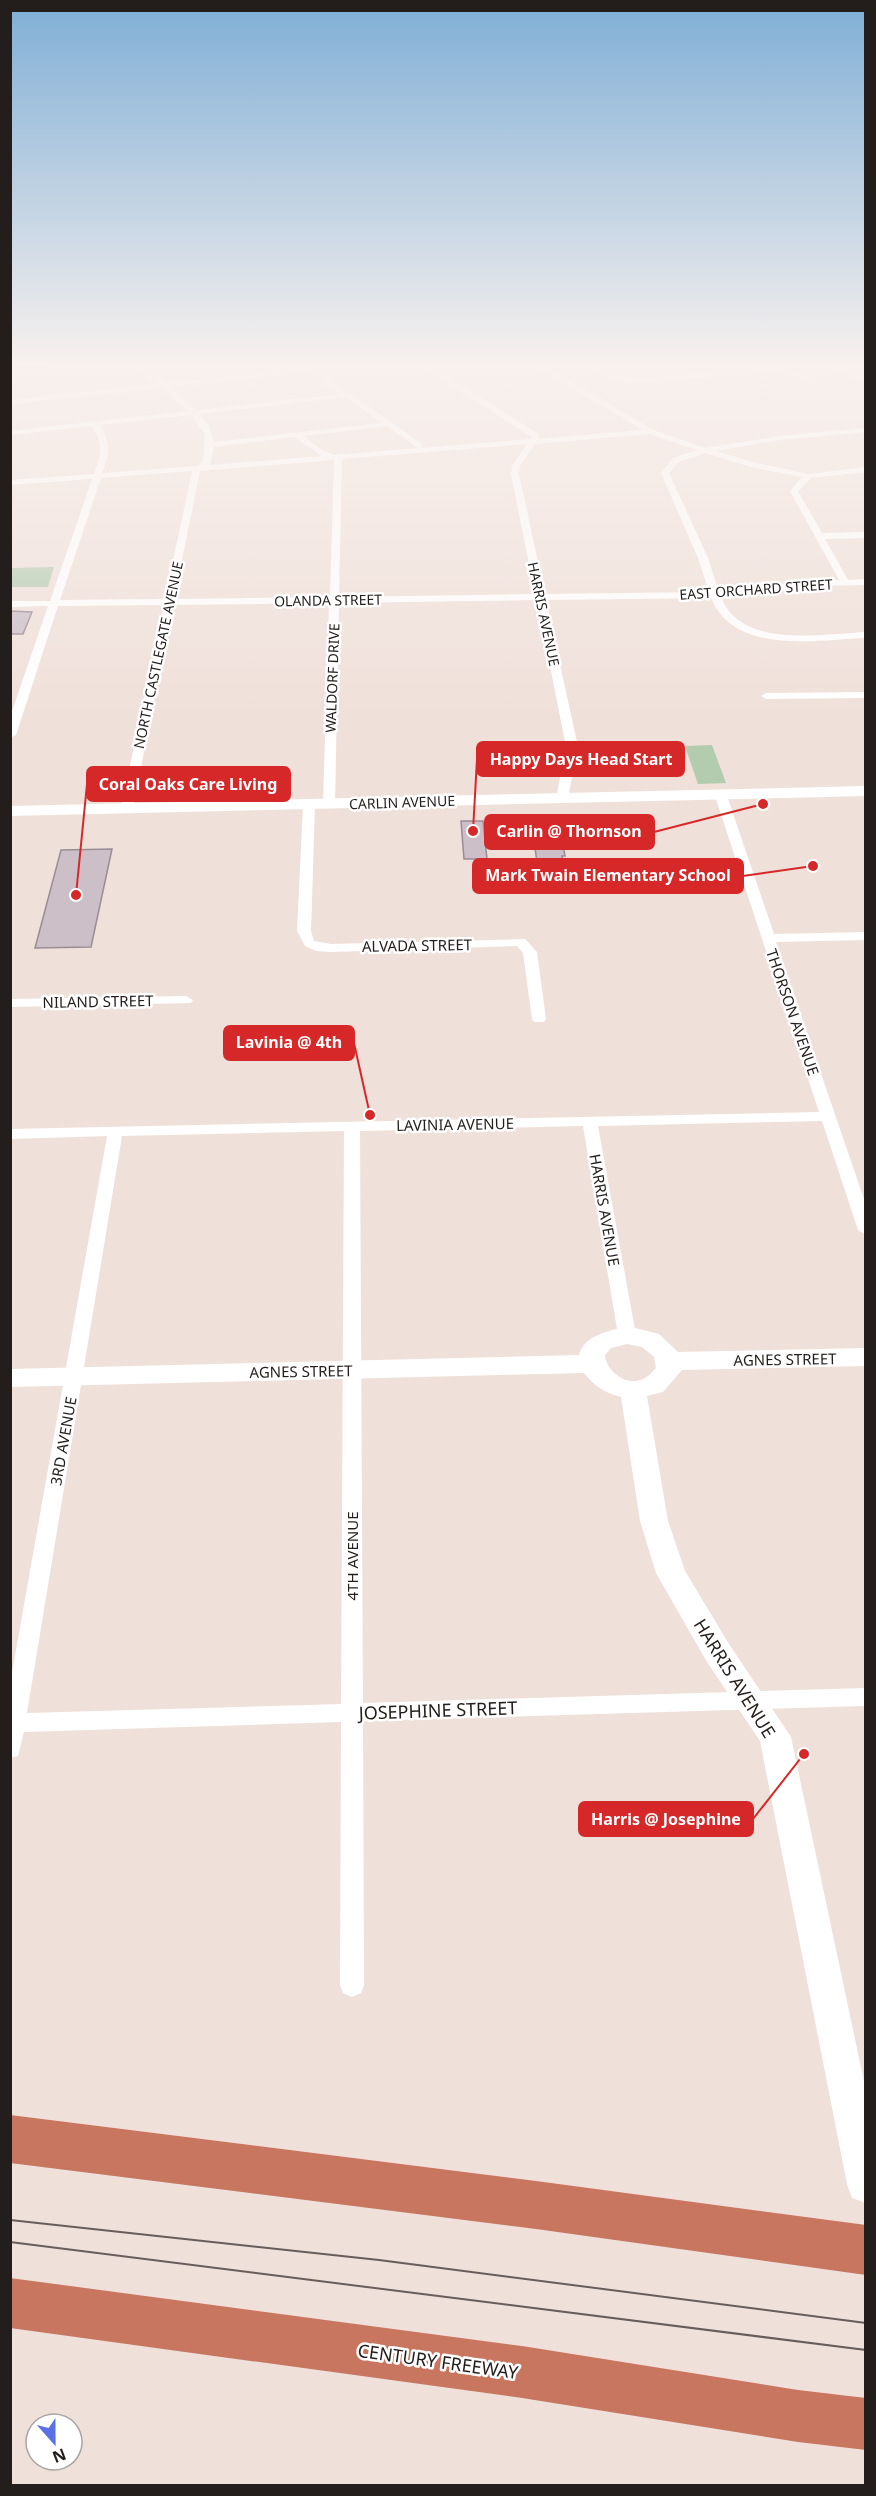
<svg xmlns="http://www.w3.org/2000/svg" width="876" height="2496" font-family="'Noto Sans',sans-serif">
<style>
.green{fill:#b3cbaf}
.building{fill:#ccbfc8;stroke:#9a8d96;stroke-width:1.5}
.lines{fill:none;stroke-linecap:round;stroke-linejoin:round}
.street{fill:#fff;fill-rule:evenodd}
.secondary{fill:#fff;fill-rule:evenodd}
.primary{fill:#deada0;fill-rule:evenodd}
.highway{fill:#c87660;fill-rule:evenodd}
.tram{stroke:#675d5a;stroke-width:2}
.labels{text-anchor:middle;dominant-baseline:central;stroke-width:5;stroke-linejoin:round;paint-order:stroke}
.far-street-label{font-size:14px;fill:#231d1b;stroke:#fff}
.street-label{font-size:15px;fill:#231d1b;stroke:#fff}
.near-street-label{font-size:18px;fill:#231d1b;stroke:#fff}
.leader{fill:none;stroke:#d62828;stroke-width:2}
.callout-dot{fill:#d62828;stroke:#fff;stroke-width:2}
.callout{fill:#d62828;stroke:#d62828;stroke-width:2}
.callout-label{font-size:16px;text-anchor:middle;font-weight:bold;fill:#fff}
</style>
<rect width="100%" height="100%" fill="#f0e0da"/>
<!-- green -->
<g class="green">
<polygon points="54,567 48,587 11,587 11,568"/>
<polygon points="712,745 726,783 698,784 685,746"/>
</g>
<!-- building -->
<g class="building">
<polygon points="10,611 32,612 23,634 10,634"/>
<polygon points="461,821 483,821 487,859 464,859"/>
<polygon points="532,827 560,827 565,856 562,856 563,861 537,862"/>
<polygon points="112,849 91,947 35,948 61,850"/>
</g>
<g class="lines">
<!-- street -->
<g class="street">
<path d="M 133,364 L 141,364 L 165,383 L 304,368 L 301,364 L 309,364 L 422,444 L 421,448 L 530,439 L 532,437 L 418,364 L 427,364 L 539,434 L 538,439 L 643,430 L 531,364 L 540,364 L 654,430 L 705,448 L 779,436 L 866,428 L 866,432 L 779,440 L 716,451 L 756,463 L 809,474 L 866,467 L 866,472 L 811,478 L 798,491 L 822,533 L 866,532 L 866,538 L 825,539 L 848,580 L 866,579 L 866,585 L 815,586 L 721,597 C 741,649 821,634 866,632 L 866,638 C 816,640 734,655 711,598 L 546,600 L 578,747 L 568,798 L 562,802 L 556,798 L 566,747 L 537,600 L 339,603 L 335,804 L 329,808 L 323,804 L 329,603 L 173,605 L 133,808 L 131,811 L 123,811 L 121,808 L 164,605 L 58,606 L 16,735 L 10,738 L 10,717 L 48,606 L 10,607 L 10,601 L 50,601 L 92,479 L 10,485 L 10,480 L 94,474 C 101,452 104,447 92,426 L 10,435 L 10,431 L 188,411 L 162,388 L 10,404 L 10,400 L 157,384 ZM 310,371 L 341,394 L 196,410 L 170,387 ZM 346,397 L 381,423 L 214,442 L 209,426 L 200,414 ZM 192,415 L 205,435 L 203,462 L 197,466 L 102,473 C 110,451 111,446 100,425 ZM 387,426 L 418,448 L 334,455 L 322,450 L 303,436 ZM 650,434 L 697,450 L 673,458 L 661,473 L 698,558 L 709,592 L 545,594 L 519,474 L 520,466 L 535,444 ZM 294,437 L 322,456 L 210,465 L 214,447 ZM 527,444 L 512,466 L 511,474 L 535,594 L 339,597 L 342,459 ZM 705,453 L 751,467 L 802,477 L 790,491 L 839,580 L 815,580 L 719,592 L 708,558 L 669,473 L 679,462 ZM 334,460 L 330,597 L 174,599 L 200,471 ZM 192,471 L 165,599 L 60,600 L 101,478 Z"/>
<path d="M 587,364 C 603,364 616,376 633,379 L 775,367 L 815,379 L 811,381 L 775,371 L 633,383 L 616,381 Z"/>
<polygon points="828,364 838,364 866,377 866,382"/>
<polygon points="866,692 866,698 766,699 761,696 766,693"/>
<path d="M 720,790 L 726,793 L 774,934 L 866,932 L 866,940 L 776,942 L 866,1205 L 866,1235 L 858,1230 L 822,1121 L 598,1126 L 636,1335 L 633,1339 L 621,1339 L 618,1335 L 583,1126 L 360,1131 L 363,1703 L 866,1688 L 866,1706 L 363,1721 L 364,1985 L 361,1993 L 352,1997 L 343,1993 L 340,1985 L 341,1722 L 24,1732 L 18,1756 L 10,1758 L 10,1684 L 107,1136 L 10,1139 L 10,1129 L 819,1112 L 714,793 ZM 344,1131 L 341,1704 L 27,1713 L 122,1136 Z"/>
<polygon points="309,801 315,805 311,931 314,941 331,944 525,939 537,952 546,1019 544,1022 534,1022 532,1019 523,953 517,946 331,952 316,951 305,946 297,931 303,805"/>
<polygon points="186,996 193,1000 191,1003 10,1007 10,999"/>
</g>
<!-- secondary -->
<g class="secondary">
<polygon points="866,786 866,796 10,816 10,806"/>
<path d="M 627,1326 L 659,1334 L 678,1352 L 866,1348 L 866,1366 L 682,1370 L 663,1392 L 647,1396 L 668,1521 L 685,1571 L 729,1644 L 791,1737 L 866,2091 L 866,2203 L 852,2198 L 847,2184 L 760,1741 L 707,1662 L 656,1573 L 640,1521 L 621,1397 C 605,1393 594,1386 584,1373 L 10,1387 L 10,1369 L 579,1355 C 585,1334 608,1332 627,1326 ZM 627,1344 L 642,1347 L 654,1357 L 656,1368 C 653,1371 649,1376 645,1378 C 628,1388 606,1372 605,1355 L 611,1348 Z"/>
</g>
<!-- primary -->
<polygon class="primary" points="22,364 61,364 56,367 10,372 10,366"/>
<!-- highway -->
<g class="highway">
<polygon points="10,2115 536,2181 866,2225 866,2275 536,2229 10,2163"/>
<polygon points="10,2278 522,2346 798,2390 866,2398 866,2450 798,2442 522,2398 10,2328"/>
</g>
<!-- tram -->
<g class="tram">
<polyline points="10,2220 379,2260 866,2323"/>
<polyline points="10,2242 866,2350"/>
</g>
</g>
<!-- sky -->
<linearGradient id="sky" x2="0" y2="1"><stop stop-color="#7faed6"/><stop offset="0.51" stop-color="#f8f1ee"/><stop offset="1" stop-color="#f8f1ee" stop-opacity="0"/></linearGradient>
<rect width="876" height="714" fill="url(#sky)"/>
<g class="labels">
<!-- far-street labels -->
<g class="far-street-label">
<text transform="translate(756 589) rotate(-4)">EAST ORCHARD STREET</text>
<text transform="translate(328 600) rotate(-1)">OLANDA STREET</text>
<text transform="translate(544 614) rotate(78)">HARRIS AVENUE</text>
<text transform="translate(158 655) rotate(-78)">NORTH CASTLEGATE AVENUE</text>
<text transform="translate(332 678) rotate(-88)">WALDORF DRIVE</text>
<text transform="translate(402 802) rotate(-2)">CARLIN AVENUE</text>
</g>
<!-- street labels -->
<g class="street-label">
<text transform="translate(417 945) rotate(-1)">ALVADA STREET</text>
<text transform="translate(98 1001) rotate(-1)">NILAND STREET</text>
<text transform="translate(793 1012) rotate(71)">THORSON AVENUE</text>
<text transform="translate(455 1124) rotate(-1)">LAVINIA AVENUE</text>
<text transform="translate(605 1210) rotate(80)">HARRIS AVENUE</text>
<text transform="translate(785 1359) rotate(-1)">AGNES STREET</text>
<text transform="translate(301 1371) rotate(-1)">AGNES STREET</text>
<text transform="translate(63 1441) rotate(-80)">3RD AVENUE</text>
<text transform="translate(352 1556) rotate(-90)">4TH AVENUE</text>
</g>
<!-- near-street labels -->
<g class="near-street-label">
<text transform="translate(735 1678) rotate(58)">HARRIS AVENUE</text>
<text transform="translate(438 1710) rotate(-2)">JOSEPHINE STREET</text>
<text transform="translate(438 2361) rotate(8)">CENTURY FREEWAY</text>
</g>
</g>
<!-- callouts -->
<path class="leader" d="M473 831L477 759M76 895L87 784M763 804L654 832M813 866L743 876M370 1115L354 1043M804 1754L753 1819"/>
<g class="callout-dot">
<circle cx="473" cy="831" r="6"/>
<circle cx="76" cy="895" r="6"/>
<circle cx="763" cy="804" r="6"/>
<circle cx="813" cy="866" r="6"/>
<circle cx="370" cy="1115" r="6"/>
<circle cx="804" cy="1754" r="6"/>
</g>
<g class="callout">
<rect x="477" y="742" width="207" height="34" rx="6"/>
<rect x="87" y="767" width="203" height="34" rx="6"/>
<rect x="485" y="815" width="169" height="34" rx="6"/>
<rect x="473" y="859" width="270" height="34" rx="6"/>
<rect x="224" y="1026" width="130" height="34" rx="6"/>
<rect x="579" y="1802" width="174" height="34" rx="6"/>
</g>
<g class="callout-label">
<text x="581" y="765">Happy Days Head Start</text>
<text x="188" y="790">Coral Oaks Care Living</text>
<text x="569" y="837">Carlin @ Thornson</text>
<text x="608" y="881">Mark Twain Elementary School</text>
<text x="289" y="1048">Lavinia @ 4th</text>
<text x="666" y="1825">Harris @ Josephine</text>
</g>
<!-- border -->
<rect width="876" height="2496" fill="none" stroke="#231d1b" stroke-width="24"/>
<!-- north arrow -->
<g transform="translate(54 2442) rotate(159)"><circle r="28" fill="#ffffff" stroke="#a7a5a4" stroke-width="1.5"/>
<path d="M0-4.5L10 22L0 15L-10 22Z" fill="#5b70e7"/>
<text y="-9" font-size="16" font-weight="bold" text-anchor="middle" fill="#231d1b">N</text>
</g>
</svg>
